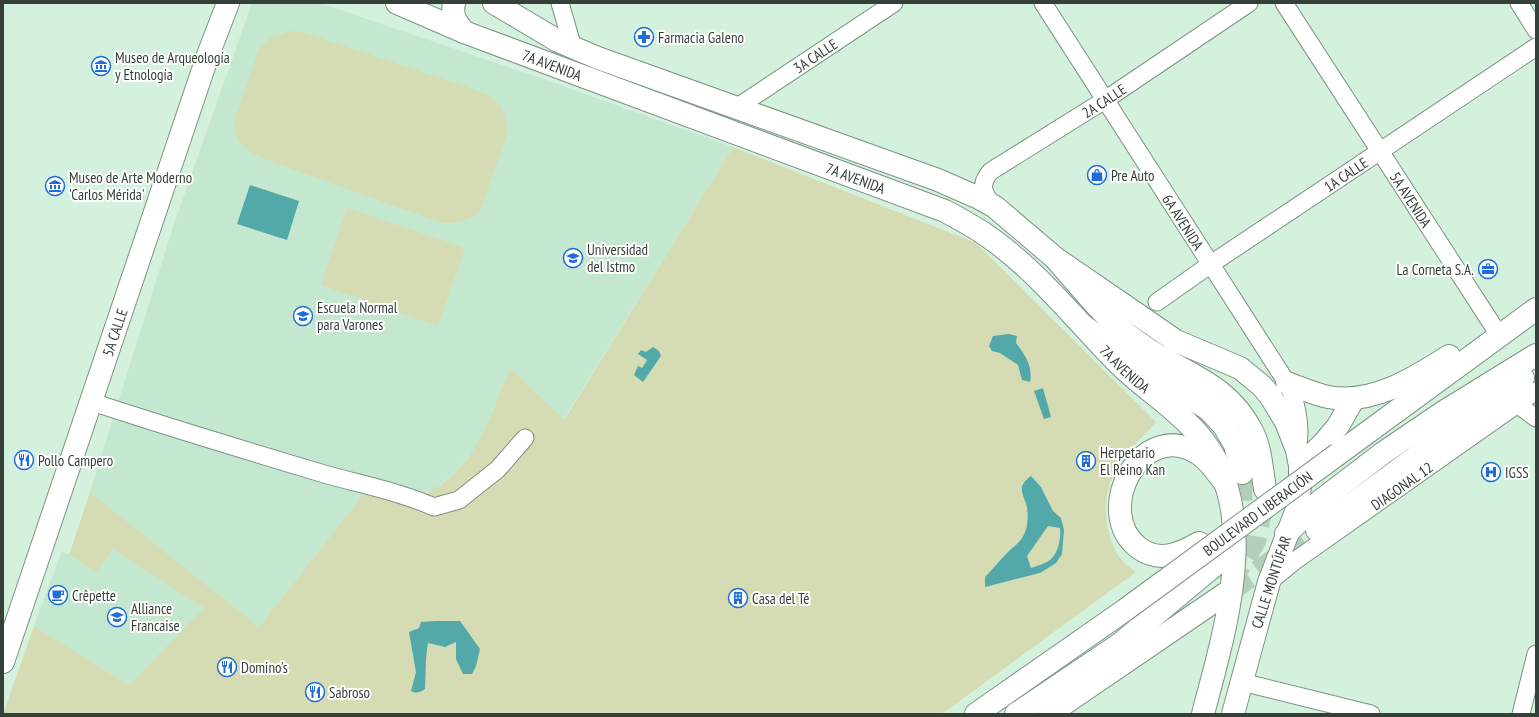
<svg xmlns="http://www.w3.org/2000/svg" width="1539" height="717" font-family="'PT Sans Narrow',sans-serif">
<style>
.built{fill:#c3e7cf}
.green{fill:#d5dcb4}
.water{fill:#53a8a9;fill-rule:evenodd}
.lines{fill:none;stroke-linecap:round;stroke-linejoin:round}
.highway-tunnel{stroke:#b4cebd;stroke-width:22;stroke-dasharray:22 11;stroke-linecap:butt}
.minor-casing{stroke:#7b9583;stroke-width:19}
.major-casing{stroke:#7b9583;stroke-width:24}
.highway-casing{stroke:#7b9583;stroke-width:24}
.minor{stroke:#fff;stroke-width:17}
.major{stroke:#fff;stroke-width:22}
.highway{stroke:#fff;stroke-width:22}
.highway-bridge-casing{stroke:#7b9583;stroke-width:24;stroke-linecap:butt}
.highway-bridge{stroke:#fff;stroke-width:22}
.labels{text-anchor:middle;dominant-baseline:central;stroke-width:4;stroke-linejoin:round;paint-order:stroke}
.poi-label{font-size:15px;fill:#354039;stroke:#fff;text-anchor:start}
.street-label{font-size:15px;fill:#354039;stroke:#fff}
</style>
<rect width="100%" height="100%" fill="#d4f1de"/>
<!-- built -->
<g class="built">
<polygon points="252,3 320,3 543,79 733,147 563,420 510,368 482,436 474,450 456,472 436,488 415,497 365,492 259,627 90,492 174,224"/>
<polygon points="113,548 205,608 129,685 34,626 62,551 97,572"/>
</g>
<!-- green -->
<g class="green">
<path d="M 292,31 L 302,32 L 476,90 L 488,95 L 501,107 L 505,116 L 507,128 L 506,137 L 480,212 C 467,221 454,225 439,222 L 270,161 C 248,152 233,144 235,118 L 259,49 L 271,37 Z"/>
<path d="M 733,147 L 976,243 L 1156,422 C 1144,436 1128,450 1118,466 C 1101,493 1102,531 1120,558 C 1124,563 1130,568 1136,572 L 942,714 L 3,714 L 34,626 L 129,685 L 204,608 L 113,549 L 97,572 L 69,555 L 90,492 L 259,627 L 365,492 C 381,493 398,497 414,497 C 419,497 426,493 430,491 C 477,468 491,412 510,368 L 564,420 Z"/>
<polygon points="347,208 465,248 438,326 321,285"/>
</g>
<!-- water -->
<g class="water">
<polygon points="250,185 299,201 287,240 237,224"/>
<path d="M 1009,334 L 1017,336 L 1016,343 C 1025,355 1033,366 1030,382 L 1022,380 L 1018,365 L 1000,353 L 992,351 L 989,346 L 993,336 Z"/>
<polygon points="653,347 659,351 661,356 643,382 634,375 638,366 642,368 647,360 638,354 641,350 646,352"/>
<polygon points="1043,388 1051,417 1044,419 1034,391"/>
<path d="M 1031,476 L 1041,487 L 1053,511 L 1061,518 L 1064,530 L 1062,554 L 1056,563 L 1040,573 L 985,587 L 985,577 C 993,569 1000,560 1008,552 C 1016,544 1023,541 1026,529 C 1028,523 1028,513 1027,507 C 1023,493 1016,487 1031,476 ZM 1048,526 L 1060,528 C 1061,537 1059,551 1052,558 C 1048,563 1037,566 1031,568 L 1027,556 Z"/>
<path d="M 436,621 L 460,621 L 480,649 L 476,666 L 472,674 L 463,674 L 456,659 L 456,642 L 445,647 L 428,643 C 425,659 426,673 425,689 C 421,692 416,694 411,691 L 416,672 L 409,632 L 419,628 L 421,622 Z"/>
</g>
<g class="lines">
<!-- highway-tunnel -->
<g class="highway-tunnel">
<polyline points="1236,533 1241,508 1242,473"/>
<polyline points="1229,584 1255,541 1264,497"/>
<polyline points="1231,590 1317,530"/>
</g>
<defs>
<g id="minor">
<polyline points="560,3 573,48"/>
<path id="s1" d="M 1043,3 L 1287,383 C 1296,399 1301,425 1298,444"/>
<path id="s2" d="M 1284,3 L 1499,335"/>
<polyline points="1519,3 1536,30"/>
<path id="s3" d="M 736,108 L 894,3"/>
<path id="s4" d="M 994,207 C 984,194 978,185 991,171 L 1105,100 L 1249,3"/>
<path id="s5" d="M 1157,302 L 1211,264 L 1536,47"/>
<path d="M 92,402 C 168,427 244,450 321,473 C 358,484 398,491 434,507 L 459,500 L 498,469 L 525,438"/>
<polyline points="1517,404 1536,418"/>
<path id="s6" d="M 1269,582 L 1296,560 L 1536,391"/>
<polyline points="1242,682 1371,714"/>
<polyline points="1521,714 1536,654"/>
</g>
<g id="major">
<path id="s7" d="M 397,3 L 464,32 L 945,211 C 958,218 971,225 983,233 C 1034,267 1073,317 1115,360 C 1141,387 1174,406 1198,434 C 1264,510 1225,629 1203,714"/>
<path d="M 454,3 C 451,16 456,22 464,32"/>
<polyline points="494,3 558,41 598,58 938,180 979,198 995,207 1055,258 1176,341 1240,368 1262,386 1271,397 1286,422 1297,450 1300,466 1300,486 1297,509 1269,582 1233,714"/>
<polyline points="1300,466 1323,444 1338,426 1354,398"/>
<path id="s8" d="M 3,662 L 208,55 L 228,3"/>
</g>
<g id="highway">
<path d="M 1055,258 C 1078,284 1100,313 1128,335 C 1140,344 1153,353 1166,360 C 1203,380 1233,393 1253,433 C 1261,450 1262,471 1265,489"/>
<polyline points="1086,328 1123,355 1208,409 1224,426 1235,445 1242,473"/>
<path d="M 1287,383 C 1301,388 1314,394 1328,397 C 1372,405 1413,379 1449,356"/>
<polyline points="1338,454 1536,309"/>
<polyline points="1317,530 1523,378"/>
<polyline points="1286,534 1319,502 1383,453 1445,411 1536,355"/>
<path d="M 1199,543 C 1180,554 1159,563 1139,548 C 1091,512 1142,416 1199,454 C 1210,461 1217,473 1225,483"/>
<polyline points="976,714 1125,610"/>
<polyline points="1016,714 1120,644 1222,559"/>
<polyline points="1049,714 1225,594"/>
</g>
</defs>
<!-- minor casing -->
<use href="#minor" class="minor-casing"/>
<!-- major casing -->
<use href="#major" class="major-casing"/>
<!-- highway casing -->
<use href="#highway" class="highway-casing"/>
<!-- minor -->
<use href="#minor" class="minor"/>
<!-- major -->
<use href="#major" class="major"/>
<!-- highway -->
<use href="#highway" class="highway"/>
<defs>
<g id="highway-bridge">
<path id="s9" d="M 1125,610 L 1338,454"/>
</g>
</defs>
<!-- highway-bridge casing -->
<use href="#highway-bridge" class="highway-bridge-casing"/>
<!-- highway-bridge -->
<use href="#highway-bridge" class="highway-bridge"/>
</g>
<!-- icons -->
<defs>
<symbol id="pharmacy-ring" viewBox="-11 -11 22 22"><circle r="9.5" fill="#fff" stroke="#1f6dd8" stroke-width="1.5"/><path d="M-2-6h4v4h4v4h-4v4h-4v-4h-4v-4h4Z" fill="#1f6dd8"/></symbol>
<symbol id="museum-ring" viewBox="-11 -11 22 22"><circle r="9.5" fill="#fff" stroke="#1f6dd8" stroke-width="1.5"/><path d="M0-6L6-3V-2H-6V-3ZM-5-1h2V3h-2ZM-1-1h2V3h-2ZM3-1h2V3H3ZM-6 4H6V6H-6Z" fill="#1f6dd8"/></symbol>
<symbol id="shop-ring" viewBox="-11 -11 22 22"><circle r="9.5" fill="#fff" stroke="#1f6dd8" stroke-width="1.5"/><path d="M-5-2.5h2.3a2.7 3.5 0 0 1 5.4 0H5L5.5 6h-11ZM-1.5-2.5h3a1.5 2.3 0 0 0-3 0Z" fill="#1f6dd8"/></symbol>
<symbol id="university-ring" viewBox="-11 -11 22 22"><circle r="9.5" fill="#fff" stroke="#1f6dd8" stroke-width="1.5"/><path d="M0-5L7-2L0 1L-7-2ZM-4 1L0 2.5L4 1V4Q0 6-4 4Z" fill="#1f6dd8"/></symbol>
<symbol id="office-ring" viewBox="-11 -11 22 22"><circle r="9.5" fill="#fff" stroke="#1f6dd8" stroke-width="1.5"/><path d="M-6-3h4V-5.5h4V-3h4V5H-6ZM-1-4.5V-3h2v-1.5ZM-6 0V1H6V0Z" fill="#1f6dd8"/></symbol>
<symbol id="school-ring" viewBox="-11 -11 22 22"><circle r="9.5" fill="#fff" stroke="#1f6dd8" stroke-width="1.5"/><path d="M0-5L7-2L0 1L-7-2ZM-4 1L0 2.5L4 1V4Q0 6-4 4Z" fill="#1f6dd8"/></symbol>
<symbol id="restaurant-ring" viewBox="-11 -11 22 22"><circle r="9.5" fill="#fff" stroke="#1f6dd8" stroke-width="1.5"/><path d="M-5-6h1v4h1v-4h1v4h1v-4h1v5L-1.5 .5V6h-2V.5L-5-1ZM5-6V6H3V1.5H1.5Q1.5-4 5-6Z" fill="#1f6dd8"/></symbol>
<symbol id="building-ring" viewBox="-11 -11 22 22"><circle r="9.5" fill="#fff" stroke="#1f6dd8" stroke-width="1.5"/><path d="M-4-6H4V6H1V3H-1V6H-4ZM-2.5-4.3h1.7v1.8h-1.7ZM.8-4.3h1.7v1.8H.8ZM-2.5-1h1.7V.8h-1.7ZM.8-1h1.7V.8H.8Z" fill="#1f6dd8"/></symbol>
<symbol id="hospital-ring" viewBox="-11 -11 22 22"><circle r="9.5" fill="#fff" stroke="#1f6dd8" stroke-width="1.5"/><path d="M-5-5h3v3.5h4V-5h3V5h-3V1.5h-4V5h-3Z" fill="#1f6dd8"/></symbol>
<symbol id="cafe-ring" viewBox="-11 -11 22 22"><circle r="9.5" fill="#fff" stroke="#1f6dd8" stroke-width="1.5"/><path d="M-5.5-4.5H6V0H3Q3 3.5 0 3.5H-2.5Q-5.5 3.5-5.5 0ZM3-3.2v2h1.7v-2ZM-6 4.5H4V6H-6Z" fill="#1f6dd8"/></symbol>
</defs>
<g fill-rule="evenodd">
<use href="#pharmacy-ring" x="633" y="26" width="22" height="22"/>
<use href="#museum-ring" x="90" y="55" width="22" height="22"/>
<use href="#shop-ring" x="1086" y="164" width="22" height="22"/>
<use href="#museum-ring" x="44" y="175" width="22" height="22"/>
<use href="#university-ring" x="562" y="247" width="22" height="22"/>
<use href="#office-ring" x="1477" y="258" width="22" height="22"/>
<use href="#school-ring" x="292" y="305" width="22" height="22"/>
<use href="#restaurant-ring" x="13" y="449" width="22" height="22"/>
<use href="#building-ring" x="1075" y="450" width="22" height="22"/>
<use href="#hospital-ring" x="1480" y="461" width="22" height="22"/>
<use href="#cafe-ring" x="47" y="584" width="22" height="22"/>
<use href="#building-ring" x="727" y="587" width="22" height="22"/>
<use href="#school-ring" x="106" y="606" width="22" height="22"/>
<use href="#restaurant-ring" x="216" y="656" width="22" height="22"/>
<use href="#restaurant-ring" x="304" y="681" width="22" height="22"/>
</g>
<g class="labels">
<!-- poi labels -->
<g class="poi-label">
<text x="658" y="37">Farmacia Galeno</text>
<text x="115" y="57">Museo de Arqueología<tspan x="115" dy="17">y Etnología</tspan></text>
<text x="1111" y="175">Pre Auto</text>
<text x="69" y="177">Museo de Arte Moderno<tspan x="69" dy="17">'Carlos Mérida'</tspan></text>
<text x="587" y="249">Universidad<tspan x="587" dy="17">del Istmo</tspan></text>
<text x="1474" y="269" text-anchor="end">La Corneta S.A.</text>
<text x="317" y="307">Escuela Normal<tspan x="317" dy="17">para Varones</tspan></text>
<text x="1100" y="452">Herpetario<tspan x="1100" dy="17">El Reino Kan</tspan></text>
<text x="38" y="460">Pollo Campero</text>
<text x="1505" y="472">IGSS</text>
<text x="72" y="595">Crêpette</text>
<text x="752" y="598">Casa del Té</text>
<text x="131" y="608">Alliance<tspan x="131" dy="17">Francaise</tspan></text>
<text x="241" y="667">Domino's</text>
<text x="329" y="692">Sabroso</text>
</g>
<!-- street labels -->
<g class="street-label">
<text stroke="none"><textPath href="#s3" startOffset="95">3A CALLE</textPath></text>
<text stroke="none"><textPath href="#s7" startOffset="167">7A AVENIDA</textPath></text>
<text stroke="none"><textPath href="#s4" startOffset="174">2A CALLE</textPath></text>
<text stroke="none"><textPath href="#s5" startOffset="228">1A CALLE</textPath></text>
<text stroke="none"><textPath href="#s7" startOffset="491">7A AVENIDA</textPath></text>
<text stroke="none"><textPath href="#s2" startOffset="234">5A AVENIDA</textPath></text>
<text stroke="none"><textPath href="#s1" startOffset="260">6A AVENIDA</textPath></text>
<text stroke="none"><textPath href="#s8" startOffset="348">5A CALLE</textPath></text>
<text stroke="none"><textPath href="#s7" startOffset="827">7A AVENIDA</textPath></text>
<text stroke="none"><textPath href="#s6" startOffset="164">DIAGONAL 12</textPath></text>
<text stroke="none"><textPath href="#s9" startOffset="164">BOULEVARD LIBERACIÓN</textPath></text>
<text transform="translate(1271 582) rotate(-72)">CALLE MONTÚFAR</text>
</g>
</g>
<!-- border -->
<rect width="1539" height="717" fill="none" stroke="#354039" stroke-width="8"/>
</svg>
